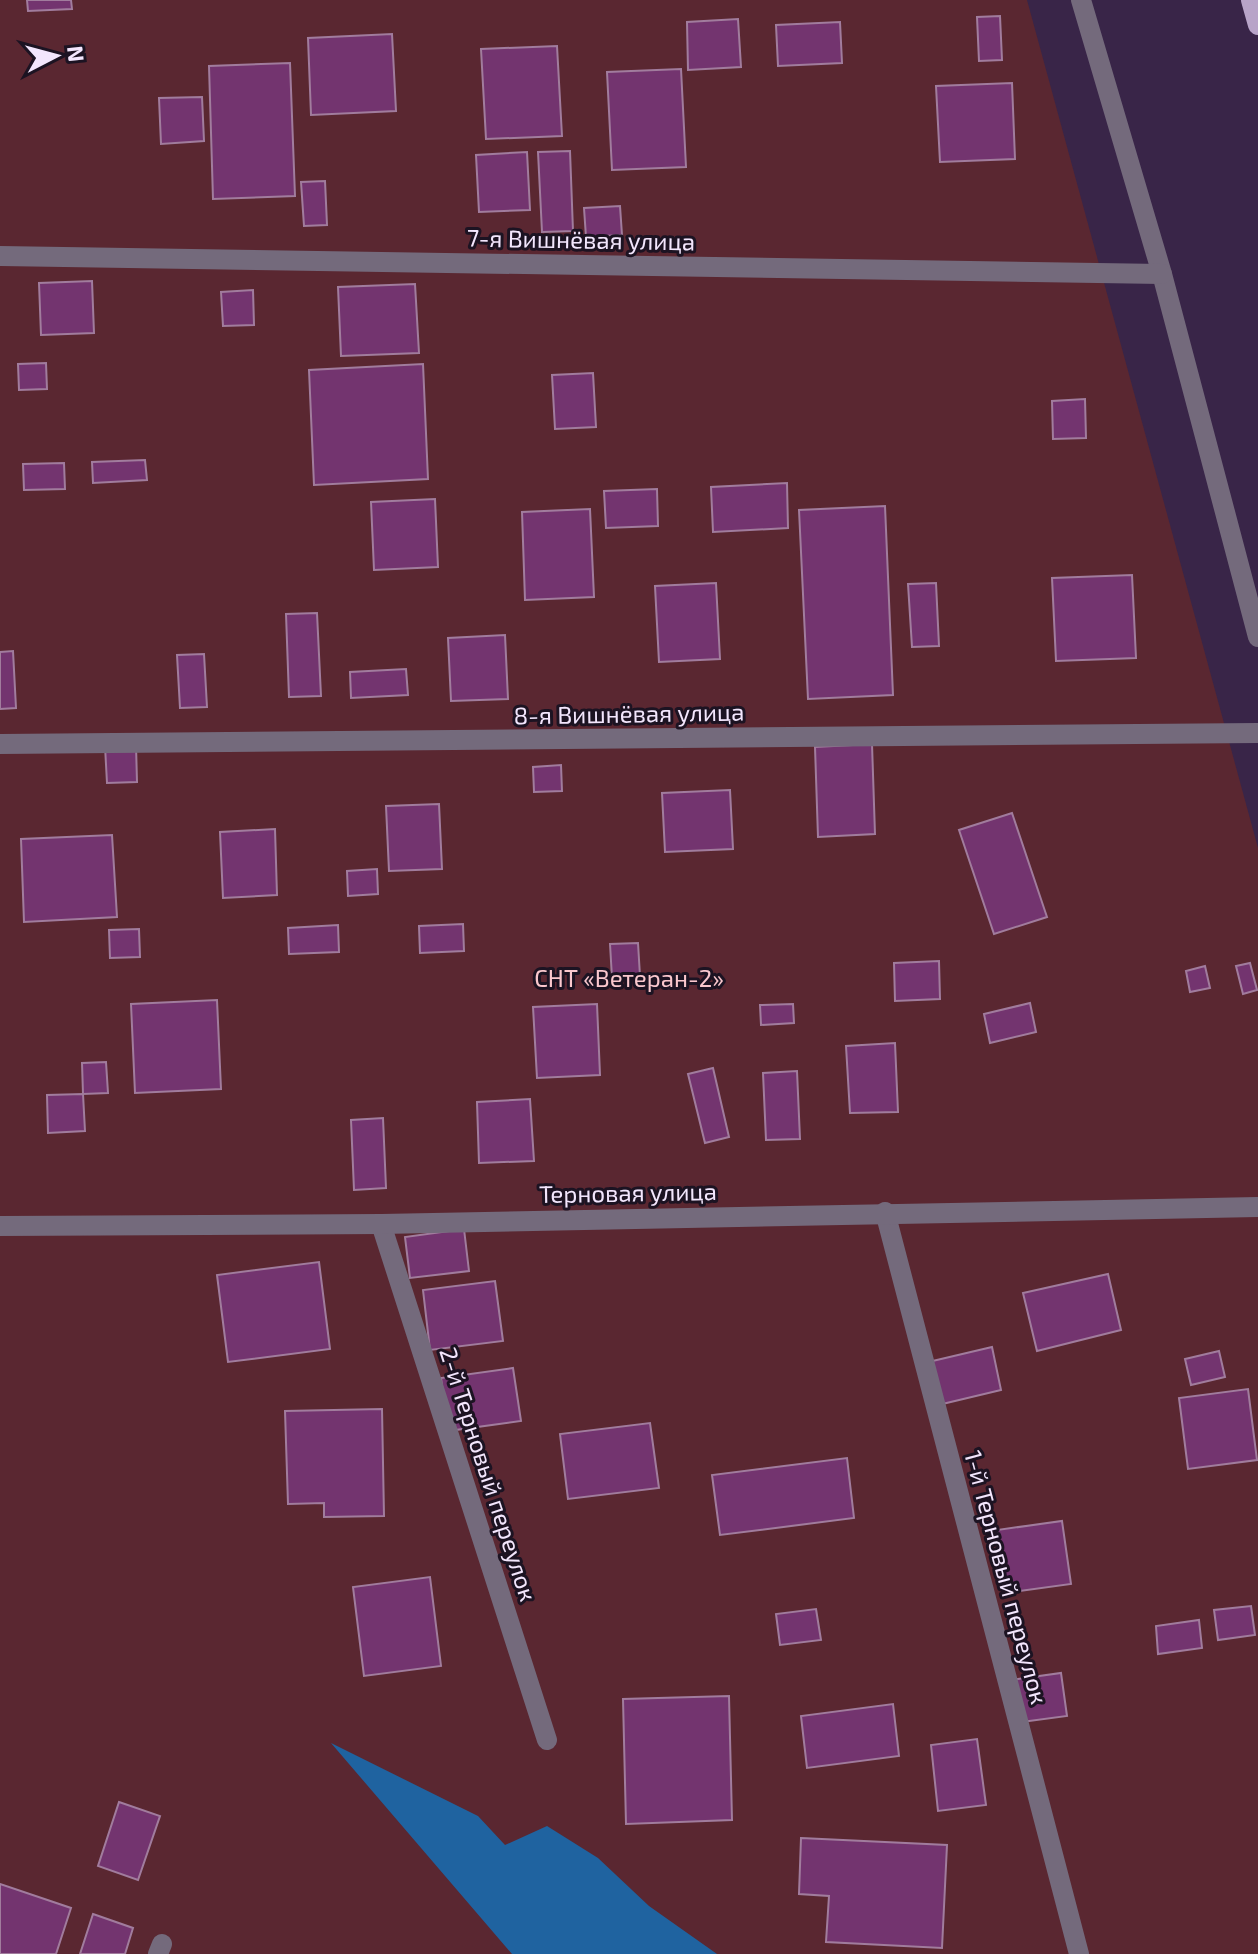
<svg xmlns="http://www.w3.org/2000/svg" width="1258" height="1954" font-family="'Exo 2',sans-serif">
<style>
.green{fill:#5a2731}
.water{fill:#1f63a0}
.building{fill:#73346f;stroke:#a17c9d;stroke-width:2}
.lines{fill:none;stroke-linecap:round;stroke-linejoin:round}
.minor{stroke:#746a7c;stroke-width:20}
.major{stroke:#b8a4c8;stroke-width:20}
.labels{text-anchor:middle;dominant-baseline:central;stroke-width:6;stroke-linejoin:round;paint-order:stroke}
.street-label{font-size:24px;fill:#f3e6fd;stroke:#1c1322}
.park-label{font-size:24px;fill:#fac7cd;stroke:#1c1322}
</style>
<rect width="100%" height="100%" fill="#392548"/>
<!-- green -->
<polygon class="green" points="0,0 1027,0 1258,848 1258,1954 0,1954"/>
<!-- water -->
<polygon class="water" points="331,1743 478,1816 505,1845 547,1826 598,1858 649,1906 717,1954 512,1954"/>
<!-- building -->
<g class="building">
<polygon points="27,0 71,0 72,9 28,11"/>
<polygon points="1000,16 1002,60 979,61 977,17"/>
<polygon points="738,19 741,67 688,70 687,22"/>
<polygon points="840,22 842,63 778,66 776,25"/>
<polygon points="392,34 396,111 311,115 308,38"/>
<polygon points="557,46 562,136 486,139 481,49"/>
<polygon points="290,63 295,196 213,199 209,66"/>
<polygon points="681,69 686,167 612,170 607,72"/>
<polygon points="1012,83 1015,159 940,162 936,86"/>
<polygon points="202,97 204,141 161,144 159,98"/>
<polygon points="570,151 573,231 542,232 538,152"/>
<polygon points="527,152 530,210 479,212 476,155"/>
<polygon points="325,181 327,225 304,226 301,182"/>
<polygon points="620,206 622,235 586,237 584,208"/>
<polygon points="92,281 94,333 41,335 39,283"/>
<polygon points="415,284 419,353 341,356 338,287"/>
<polygon points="253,290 254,325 223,326 221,292"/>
<polygon points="46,363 47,389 19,390 18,364"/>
<polygon points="423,364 428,479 314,485 309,370"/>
<polygon points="593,373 596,427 555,429 552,375"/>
<polygon points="1085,399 1086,438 1053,439 1052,401"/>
<polygon points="145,460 147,480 93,483 92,462"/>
<polygon points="64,463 65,489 24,490 23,464"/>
<polygon points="787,483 788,528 713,532 711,487"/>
<polygon points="657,489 658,526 606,528 604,491"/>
<polygon points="435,499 438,567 374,570 371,502"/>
<polygon points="885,506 893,695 808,699 799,510"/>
<polygon points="590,509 594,597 525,600 522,512"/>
<polygon points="1132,575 1136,658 1056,661 1052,578"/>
<polygon points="716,583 720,659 659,662 655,586"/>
<polygon points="936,583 939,646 912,647 908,584"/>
<polygon points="317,613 321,696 289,697 286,614"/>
<polygon points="505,635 508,699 451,701 448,638"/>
<polygon points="13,651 16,708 0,709 0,652"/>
<polygon points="204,654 207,707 180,708 177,655"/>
<polygon points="406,669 408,695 351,698 350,672"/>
<polygon points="872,744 875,834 818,837 815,747"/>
<polygon points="136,745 137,782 107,783 105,746"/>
<polygon points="561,765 562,791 534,792 533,767"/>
<polygon points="730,790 733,849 665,852 662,793"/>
<polygon points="439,804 442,869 389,871 386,806"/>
<polygon points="1012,813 1047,917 994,934 959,830"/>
<polygon points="275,829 277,895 223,898 220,832"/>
<polygon points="112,835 117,917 24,922 21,839"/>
<polygon points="377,869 378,894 348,896 347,871"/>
<polygon points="463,924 464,951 420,953 419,926"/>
<polygon points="338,925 339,952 289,954 288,928"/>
<polygon points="139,929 140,957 110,958 109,930"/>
<polygon points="638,943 640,976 612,978 610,944"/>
<polygon points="939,961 940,999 895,1001 894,963"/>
<polygon points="1250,963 1257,990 1243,994 1236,966"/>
<polygon points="1205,966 1210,988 1190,992 1186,971"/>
<polygon points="217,1000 221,1089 135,1093 131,1004"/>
<polygon points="1030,1003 1036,1032 990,1043 984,1014"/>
<polygon points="597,1004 600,1075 537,1078 533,1007"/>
<polygon points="793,1004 794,1023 761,1025 760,1005"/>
<polygon points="895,1043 898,1112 850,1113 846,1046"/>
<polygon points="106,1062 108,1093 83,1094 82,1063"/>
<polygon points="713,1068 729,1137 705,1143 688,1074"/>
<polygon points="797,1071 800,1139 766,1140 763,1073"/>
<polygon points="83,1094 85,1131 48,1133 47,1095"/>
<polygon points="530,1099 534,1161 479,1163 477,1102"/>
<polygon points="383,1118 386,1188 354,1190 351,1120"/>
<polygon points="464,1229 469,1271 410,1278 405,1237"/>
<polygon points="319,1262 330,1349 228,1362 217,1275"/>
<polygon points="1108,1274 1121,1330 1037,1351 1023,1293"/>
<polygon points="495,1281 503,1341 430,1350 423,1290"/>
<polygon points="992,1347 1001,1390 934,1406 924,1363"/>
<polygon points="1219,1351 1225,1377 1191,1385 1185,1359"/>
<polygon points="513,1368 521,1421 448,1431 441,1378"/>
<polygon points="1248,1389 1257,1460 1188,1469 1179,1398"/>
<polygon points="382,1409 384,1516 324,1517 324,1503 288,1504 285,1411"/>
<polygon points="650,1423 659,1488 568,1499 560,1434"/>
<polygon points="847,1458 854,1518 720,1535 712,1475"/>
<polygon points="1062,1521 1071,1584 1005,1593 997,1530"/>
<polygon points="430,1577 441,1666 364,1676 353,1587"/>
<polygon points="1251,1606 1255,1635 1218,1640 1214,1610"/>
<polygon points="816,1609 821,1640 780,1645 776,1614"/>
<polygon points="1199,1620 1202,1648 1158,1654 1156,1626"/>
<polygon points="1061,1673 1067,1716 1015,1723 1010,1680"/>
<polygon points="729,1696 732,1820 626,1824 623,1699"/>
<polygon points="893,1704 899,1756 807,1768 801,1716"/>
<polygon points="977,1739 986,1805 938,1811 931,1745"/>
<polygon points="119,1802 160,1816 138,1880 98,1866"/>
<polygon points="801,1838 947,1845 942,1948 826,1942 829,1896 799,1894"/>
<polygon points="0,1884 71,1908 56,1954 0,1954"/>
<polygon points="93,1914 133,1928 125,1954 80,1954"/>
</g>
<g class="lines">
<!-- minor -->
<g class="minor">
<polyline points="1081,0 1162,274 1258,637"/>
<polyline points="0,256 1162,274"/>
<polyline points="0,744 1258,733"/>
<polyline points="885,1212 1079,1954"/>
<polyline points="381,1224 547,1740"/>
<polyline points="0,1226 381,1224 1258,1207"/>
<polyline points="158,1954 162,1944"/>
</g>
<!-- major -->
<polyline class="major" points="1251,0 1258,25"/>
</g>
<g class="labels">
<!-- street labels -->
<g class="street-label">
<text transform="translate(581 239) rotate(1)">7-я Вишнёвая улица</text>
<text transform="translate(629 713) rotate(-1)">8-я Вишнёвая улица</text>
<text transform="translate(628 1192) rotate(-1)">Терновая улица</text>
<text transform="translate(489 1474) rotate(72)">2-й Терновый переулок</text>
<text transform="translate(1007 1577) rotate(75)">1-й Терновый переулок</text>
</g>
<!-- park labels -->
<g class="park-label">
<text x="629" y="977">СНТ «Ветеран-2»</text>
</g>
</g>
<!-- north arrow -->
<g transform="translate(56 56) rotate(84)" stroke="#1c1322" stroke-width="6" paint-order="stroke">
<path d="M0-6L14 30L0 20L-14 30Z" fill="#f3e6fd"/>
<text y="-12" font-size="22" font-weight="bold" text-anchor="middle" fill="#f3e6fd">N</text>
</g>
</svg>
